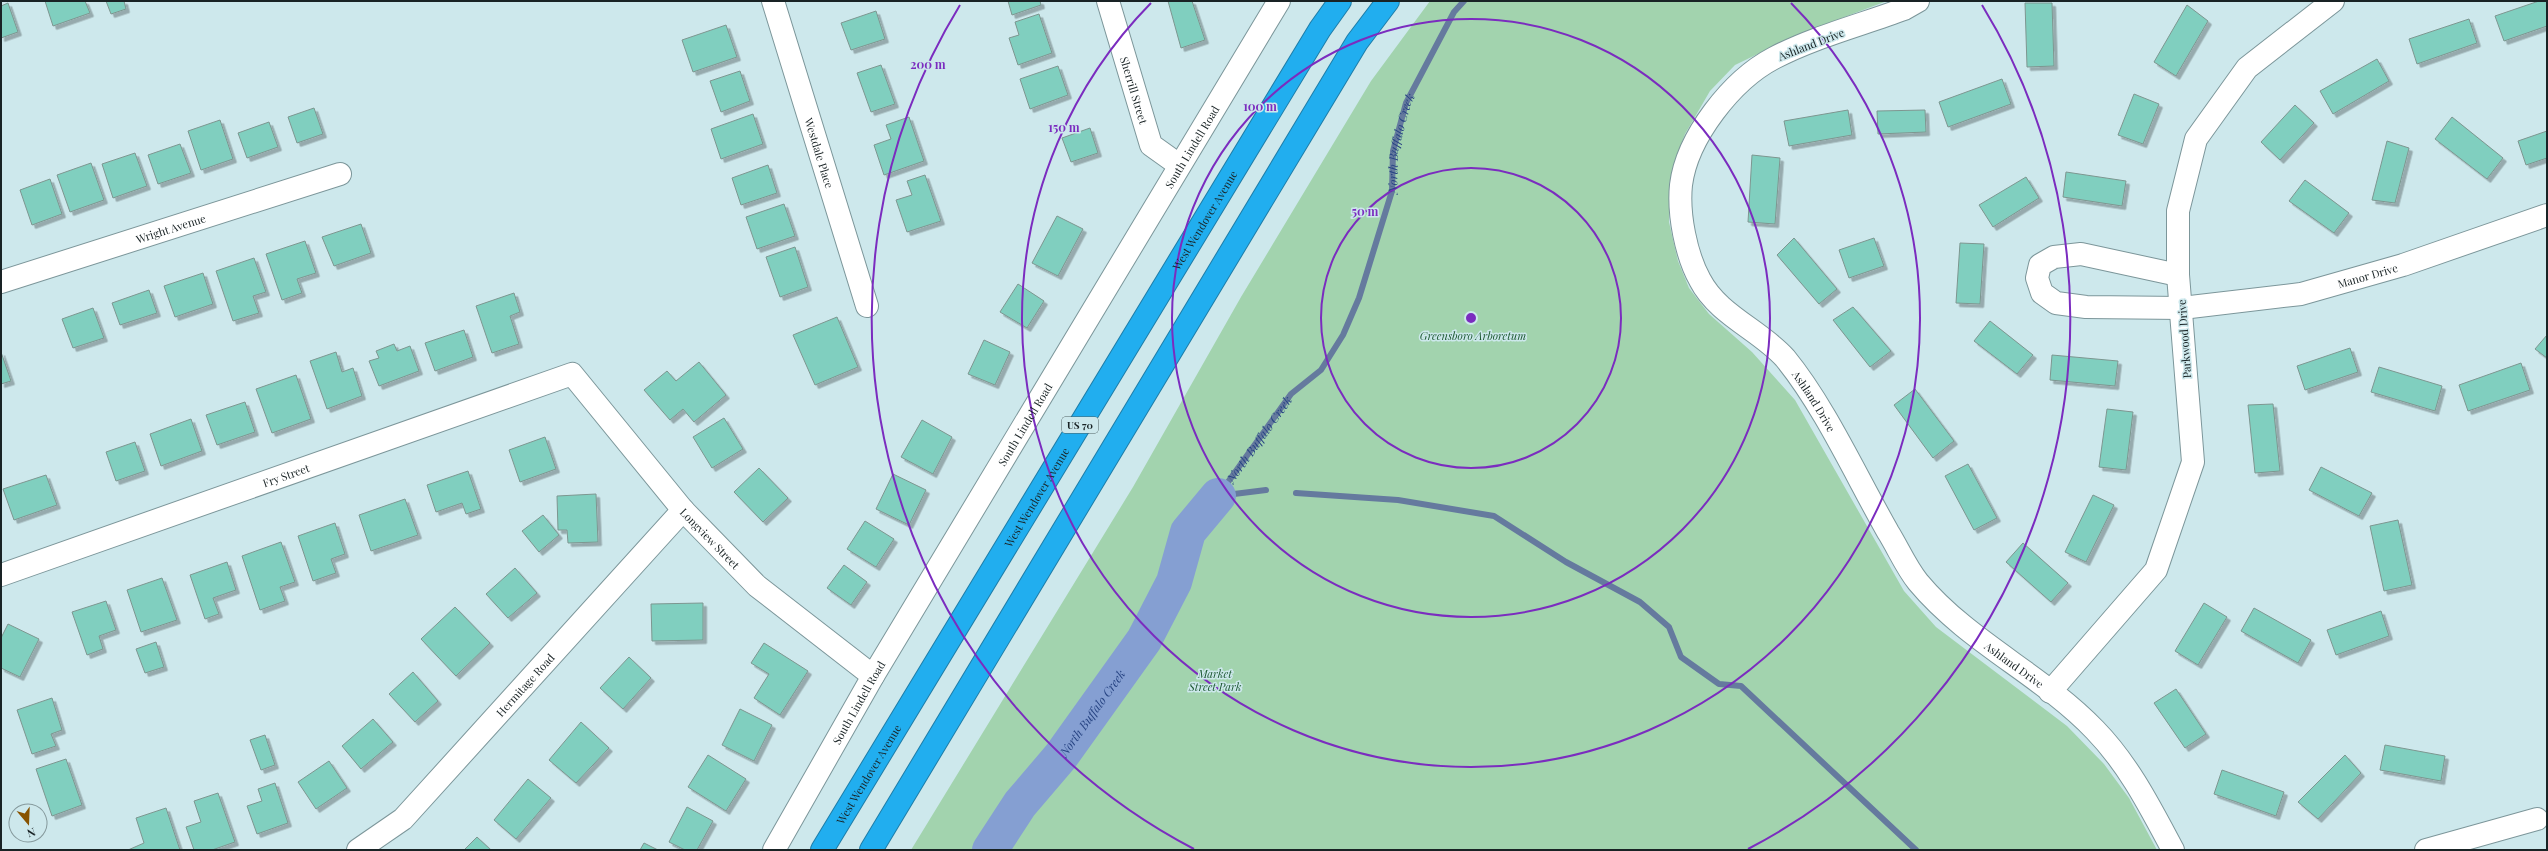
<svg xmlns="http://www.w3.org/2000/svg" width="2548" height="851" font-family="'Playfair Display',serif">
<style>
.green{fill:#a2d3ae}
.lines{fill:none;stroke-linecap:round;stroke-linejoin:round}
.stream{stroke:#657a9e;stroke-width:6}
.river{stroke:#859fd2;stroke-width:36}
.building{fill:#80cfbf;stroke:#7d9690;filter:url(#shadow)}
.minor-casing{stroke:#7c969a;stroke-width:24}
.motorway-casing{stroke:#1e7da8;stroke-width:24}
.minor{stroke:#fff;stroke-width:22}
.motorway{stroke:#21aeef;stroke-width:22}
.ring{fill:none;stroke:#7b2cbf;stroke-width:2}
.labels{text-anchor:middle;dominant-baseline:central;stroke-width:3;stroke-linejoin:round;paint-order:stroke}
.shield{fill:#cde8ec;stroke:#4f5e61;stroke-width:1}
.shield-label{font-size:10px;font-weight:bold;fill:#192325}
.street-label{font-size:11px;fill:#192325;stroke:#cde8ec}
.park-label{font-size:11px;font-style:italic;fill:#1d5932;stroke:#cde8ec}
.water-label{font-size:12px;font-style:italic;fill:#274483;stroke:#cde8ec}
.centre{fill:#7b2cbf;stroke:#cde8ec;stroke-width:2}
.ring-label{font-size:12px;text-anchor:middle;font-weight:bold;fill:#7b2cbf;stroke:#cde8ec;stroke-width:3;stroke-linejoin:round;paint-order:stroke}
</style>
<defs>
<filter id="shadow"><feDropShadow dx="3.5" dy="3.5" stdDeviation="0" flood-color="#0004"/></filter>
</defs>
<rect width="100%" height="100%" fill="#cde8ec"/>
<!-- green -->
<polygon class="green" points="1430,1 1887,1 1799,34 1735,65 1710,91 1685,134 1674,163 1669,185 1669,222 1678,261 1689,288 1709,314 1752,352 1795,400 1904,591 1936,627 2067,726 2104,764 2129,798 2157,850 911,850 1133,487 1241,297 1371,81"/>
<g class="lines">
<!-- stream -->
<g class="stream">
<polyline points="1296,493 1398,500 1494,516 1566,562 1640,602 1669,627 1681,657 1719,684 1741,686 1916,850"/>
<path id="s1" d="M 1218,496 L 1291,394 L 1321,370 L 1343,335 L 1359,298 L 1392,191 L 1393,151 L 1406,103 L 1454,12 L 1464,1"/>
<polyline points="1218,496 1266,490"/>
</g>
<!-- river -->
<path class="river" id="s2" d="M 990,850 L 1020,804 L 1061,756 L 1144,640 L 1174,582 L 1188,532 L 1218,496"/>
</g>
<!-- building -->
<g class="building">
<polygon points="45,1 85,1 90,13 53,26"/>
<polygon points="106,1 124,1 126,9 111,14"/>
<polygon points="1008,1 1040,1 1041,5 1012,15"/>
<polygon points="1168,1 1192,1 1205,40 1181,48"/>
<polygon points="2539,1 2547,1 2547,26 2504,41 2495,16"/>
<polygon points="8,3 18,32 1,38 1,6"/>
<polygon points="2025,3 2052,3 2054,66 2027,67"/>
<polygon points="2187,5 2208,21 2176,76 2154,62"/>
<polygon points="876,11 885,39 851,50 841,23"/>
<polygon points="1039,14 1052,53 1018,65 1009,38 1019,35 1015,22"/>
<polygon points="2469,19 2477,43 2417,64 2409,39"/>
<polygon points="726,25 737,57 693,72 682,40"/>
<polygon points="2377,59 2389,81 2333,114 2320,91"/>
<polygon points="881,65 895,104 871,112 857,73"/>
<polygon points="1058,66 1068,95 1030,109 1020,79"/>
<polygon points="740,71 750,101 721,112 710,81"/>
<polygon points="2002,79 2011,104 1948,127 1939,102"/>
<polygon points="2134,94 2159,104 2143,144 2118,135"/>
<polygon points="2295,105 2314,123 2280,160 2261,142"/>
<polygon points="314,108 323,134 297,143 288,117"/>
<polygon points="1848,110 1852,135 1789,146 1784,121"/>
<polygon points="1925,110 1926,132 1878,134 1877,111"/>
<polygon points="753,114 763,144 721,159 711,129"/>
<polygon points="909,117 924,161 884,175 874,145 891,139 886,125"/>
<polygon points="2452,117 2503,158 2487,179 2435,139"/>
<polygon points="220,120 233,159 201,170 188,131"/>
<polygon points="269,122 278,147 247,158 238,133"/>
<polygon points="1090,128 1098,153 1071,162 1062,138"/>
<polygon points="2547,131 2547,158 2526,165 2518,141"/>
<polygon points="2387,141 2409,148 2395,203 2372,200"/>
<polygon points="180,144 191,173 158,184 148,155"/>
<polygon points="135,153 147,186 113,198 102,164"/>
<polygon points="1752,155 1780,158 1775,224 1748,222"/>
<polygon points="91,163 104,200 70,212 57,175"/>
<polygon points="768,165 777,193 741,205 732,178"/>
<polygon points="2066,172 2126,181 2122,206 2063,197"/>
<polygon points="925,175 941,221 907,232 896,200 912,195 907,181"/>
<polygon points="2026,177 2039,198 1993,227 1979,205"/>
<polygon points="50,179 62,214 32,225 20,190"/>
<polygon points="2305,180 2349,213 2334,233 2289,201"/>
<polygon points="784,204 795,236 757,249 746,217"/>
<polygon points="1057,216 1083,229 1058,276 1032,263"/>
<polygon points="361,224 371,253 334,266 322,237"/>
<polygon points="1794,238 1837,289 1819,304 1777,255"/>
<polygon points="1874,238 1884,266 1849,278 1839,250"/>
<polygon points="305,241 316,273 297,279 302,293 282,300 266,254"/>
<polygon points="1960,243 1984,244 1980,304 1956,303"/>
<polygon points="795,247 808,287 780,297 766,257"/>
<polygon points="254,258 266,292 253,296 259,313 233,321 216,271"/>
<polygon points="203,273 213,304 175,317 164,286"/>
<polygon points="1018,284 1044,301 1027,328 1000,312"/>
<polygon points="149,290 157,313 120,325 112,303"/>
<polygon points="514,293 520,312 510,316 519,344 492,353 476,306"/>
<polygon points="1853,307 1891,351 1870,367 1833,320"/>
<polygon points="93,308 104,338 73,348 62,319"/>
<polygon points="837,317 858,367 815,385 793,335"/>
<polygon points="1990,321 2033,355 2017,374 1974,341"/>
<polygon points="464,330 473,357 435,371 425,343"/>
<polygon points="2547,335 2547,358 2535,349"/>
<polygon points="984,340 1010,352 995,385 968,374"/>
<polygon points="394,344 397,351 410,346 419,371 379,386 369,361 379,358 376,351"/>
<polygon points="2350,348 2358,372 2305,390 2297,366"/>
<polygon points="1,352 11,381 1,384"/>
<polygon points="336,352 342,372 353,368 362,396 327,409 310,361"/>
<polygon points="2052,355 2118,361 2115,386 2050,380"/>
<polygon points="699,362 726,395 694,422 683,409 670,420 644,390 667,371 676,381"/>
<polygon points="2521,363 2530,390 2468,411 2459,385"/>
<polygon points="2379,367 2442,386 2435,411 2371,392"/>
<polygon points="296,375 311,419 272,433 256,389"/>
<polygon points="1915,389 1954,441 1933,458 1894,405"/>
<polygon points="245,402 255,432 217,445 206,415"/>
<polygon points="2273,404 2280,471 2255,473 2248,405"/>
<polygon points="2107,409 2133,412 2126,470 2099,467"/>
<polygon points="724,418 743,449 712,468 693,437"/>
<polygon points="191,419 202,451 161,466 150,434"/>
<polygon points="922,420 952,437 933,474 901,457"/>
<polygon points="545,437 556,469 520,482 509,450"/>
<polygon points="135,442 145,471 116,481 106,452"/>
<polygon points="1968,464 1997,518 1974,530 1945,476"/>
<polygon points="2321,467 2372,493 2359,516 2309,490"/>
<polygon points="759,468 788,498 763,522 734,492"/>
<polygon points="468,471 481,509 466,514 462,503 436,512 427,485"/>
<polygon points="893,474 926,490 909,525 876,509"/>
<polygon points="46,475 57,505 14,520 3,489"/>
<polygon points="596,494 598,542 568,543 567,530 558,530 557,496"/>
<polygon points="2093,495 2114,505 2086,562 2065,552"/>
<polygon points="405,499 418,535 371,551 359,515"/>
<polygon points="543,515 559,535 539,552 522,531"/>
<polygon points="2398,520 2412,585 2384,591 2370,526"/>
<polygon points="865,521 894,539 876,567 847,549"/>
<polygon points="335,523 345,554 331,559 336,573 313,581 298,536"/>
<polygon points="281,542 295,582 280,587 285,601 260,610 242,556"/>
<polygon points="2023,543 2068,583 2051,602 2006,562"/>
<polygon points="227,562 236,590 213,598 219,614 205,619 190,575"/>
<polygon points="844,565 867,582 851,605 827,588"/>
<polygon points="515,568 537,593 508,618 486,594"/>
<polygon points="162,578 177,620 141,632 127,590"/>
<polygon points="106,601 116,630 99,636 103,649 87,655 72,612"/>
<polygon points="703,603 703,640 652,641 651,604"/>
<polygon points="2204,603 2227,617 2198,665 2175,651"/>
<polygon points="455,607 490,643 456,676 421,639"/>
<polygon points="2254,608 2311,640 2298,663 2241,631"/>
<polygon points="2381,611 2389,636 2336,655 2327,630"/>
<polygon points="8,624 39,639 20,677 1,668 1,638"/>
<polygon points="156,642 164,667 145,673 136,649"/>
<polygon points="764,643 808,671 780,715 754,698 769,674 751,663"/>
<polygon points="629,657 651,678 623,709 600,688"/>
<polygon points="413,672 438,701 415,722 389,694"/>
<polygon points="2176,689 2206,734 2185,748 2154,703"/>
<polygon points="52,698 62,730 51,734 56,746 32,754 17,710"/>
<polygon points="740,709 772,725 754,761 722,745"/>
<polygon points="373,719 393,742 361,769 342,746"/>
<polygon points="581,722 609,748 576,783 549,760"/>
<polygon points="265,735 275,765 261,770 250,740"/>
<polygon points="2385,745 2445,756 2441,781 2380,770"/>
<polygon points="708,755 746,779 726,811 688,787"/>
<polygon points="2345,755 2361,773 2318,819 2298,802"/>
<polygon points="66,759 82,805 52,816 36,769"/>
<polygon points="329,761 347,788 316,809 298,782"/>
<polygon points="2222,770 2284,792 2276,816 2214,794"/>
<polygon points="528,779 551,798 516,839 494,820"/>
<polygon points="275,783 288,823 257,834 247,806 262,801 258,789"/>
<polygon points="218,793 235,842 212,850 194,850 186,827 201,822 194,801"/>
<polygon points="687,807 713,821 697,850 685,850 669,842"/>
<polygon points="166,808 180,850 128,850 144,843 136,818"/>
<polygon points="477,837 491,850 464,850"/>
<polygon points="644,843 658,850 640,850"/>
</g>
<g class="lines">
<defs>
<g id="minor">
<path id="s3" d="M 773,1 L 867,306"/>
<path id="s4" d="M 1108,1 L 1151,145 L 1179,165"/>
<path id="s5" d="M 1918,1 L 1904,9 C 1861,25 1814,37 1774,58 C 1732,80 1687,137 1681,185 C 1678,214 1686,255 1700,280 C 1718,315 1760,330 1785,358 C 1825,407 1856,476 1888,532 C 1898,548 1906,567 1918,582 C 1968,642 2041,674 2095,730 C 2129,765 2150,807 2173,850"/>
<path id="s6" d="M 2178,275 L 2081,254 L 2054,257 L 2040,265 L 2037,278 L 2042,293 L 2056,303 L 2086,307 L 2182,308 L 2301,294 L 2403,265 L 2547,215"/>
<path id="s7" d="M 1,282 L 340,174"/>
<path id="s8" d="M 1,575 L 572,374 L 683,510 L 757,586 L 873,676"/>
<polyline points="2050,692 2156,570 2193,462 2178,275 2178,211 2196,139 2247,68 2333,1"/>
<path id="s9" d="M 358,850 L 403,819 L 683,510"/>
<path id="s10" d="M 774,850 L 873,676 L 1279,1"/>
<polyline points="2426,850 2537,819"/>
</g>
<g id="motorway">
<path id="s11" d="M 822,850 L 1320,29 L 1340,1"/>
<polyline points="871,850 1301,135 1357,42 1388,1"/>
</g>
</defs>
<!-- minor casing -->
<use href="#minor" class="minor-casing"/>
<!-- motorway casing -->
<use href="#motorway" class="motorway-casing"/>
<!-- minor -->
<use href="#minor" class="minor"/>
<!-- motorway -->
<use href="#motorway" class="motorway"/>
</g>
<!-- distance rings -->
<g class="ring">
<circle cx="1471" cy="318" r="150"/>
<circle cx="1471" cy="318" r="299"/>
<path d="M1791 3A449 449 0 1 1 1151 3"/>
<path d="M1194 849A599 599 0 0 1 960 5M1982 5A599 599 0 0 1 1748 849"/>
</g>
<g class="labels">
<!-- shield labels -->
<rect class="shield" x="1062" y="417" width="36" height="16" rx="3"/>
<g class="shield-label">
<text x="1080" y="425">US 70</text>
</g>
<!-- street labels -->
<g class="street-label">
<text transform="translate(1811 44) rotate(-21)">Ashland Drive</text>
<text stroke="none"><textPath href="#s4" startOffset="93">Sherrill Street</textPath></text>
<text stroke="none"><textPath href="#s10" startOffset="818">South Lindell Road</textPath></text>
<text stroke="none"><textPath href="#s3" startOffset="159">Westdale Place</textPath></text>
<text stroke="none"><textPath href="#s11" startOffset="737">West Wendover Avenue</textPath></text>
<text stroke="none"><textPath href="#s7" startOffset="178">Wright Avenue</textPath></text>
<text stroke="none"><textPath href="#s6" startOffset="504">Manor Drive</textPath></text>
<text transform="translate(2184 339) rotate(-94)">Parkwood Drive</text>
<text stroke="none"><textPath href="#s5" startOffset="584">Ashland Drive</textPath></text>
<text stroke="none"><textPath href="#s10" startOffset="494">South Lindell Road</textPath></text>
<text stroke="none"><textPath href="#s8" startOffset="302">Fry Street</textPath></text>
<text stroke="none"><textPath href="#s11" startOffset="413">West Wendover Avenue</textPath></text>
<text stroke="none"><textPath href="#s8" startOffset="820">Longview Street</textPath></text>
<text stroke="none"><textPath href="#s5" startOffset="920">Ashland Drive</textPath></text>
<text stroke="none"><textPath href="#s9" startOffset="236">Hermitage Road</textPath></text>
<text stroke="none"><textPath href="#s10" startOffset="170">South Lindell Road</textPath></text>
<text stroke="none"><textPath href="#s11" startOffset="89">West Wendover Avenue</textPath></text>
</g>
<!-- park labels -->
<g class="park-label">
<text x="1473" y="335">Greensboro Arboretum</text>
<text x="1215" y="673">Market<tspan x="1215" dy="13">Street Park</tspan></text>
</g>
<!-- water labels -->
<g class="water-label">
<text stroke="none"><textPath href="#s1" startOffset="406">North Buffalo Creek</textPath></text>
<text stroke="none"><textPath href="#s1" startOffset="70">North Buffalo Creek</textPath></text>
<text stroke="none"><textPath href="#s2" startOffset="171">North Buffalo Creek</textPath></text>
</g>
</g>
<circle cx="1471" cy="318" r="6" class="centre"/>
<g class="ring-label">
<text x="928" y="69">200 m</text>
<text x="1260" y="111">100 m</text>
<text x="1064" y="132">150 m</text>
<text x="1365" y="216">50 m</text>
</g>
<!-- border -->
<rect width="2548" height="851" fill="none" stroke="#192325" stroke-width="4"/>
<!-- north arrow -->
<g transform="translate(28 823) rotate(161)"><circle r="19" fill="#cde8ec" stroke="#85999c"/>
<path d="M0-3L7 15L0 10L-7 15Z" fill="#875300"/>
<text y="-6" font-size="11" font-weight="bold" text-anchor="middle" fill="#192325">N</text>
</g>
</svg>
